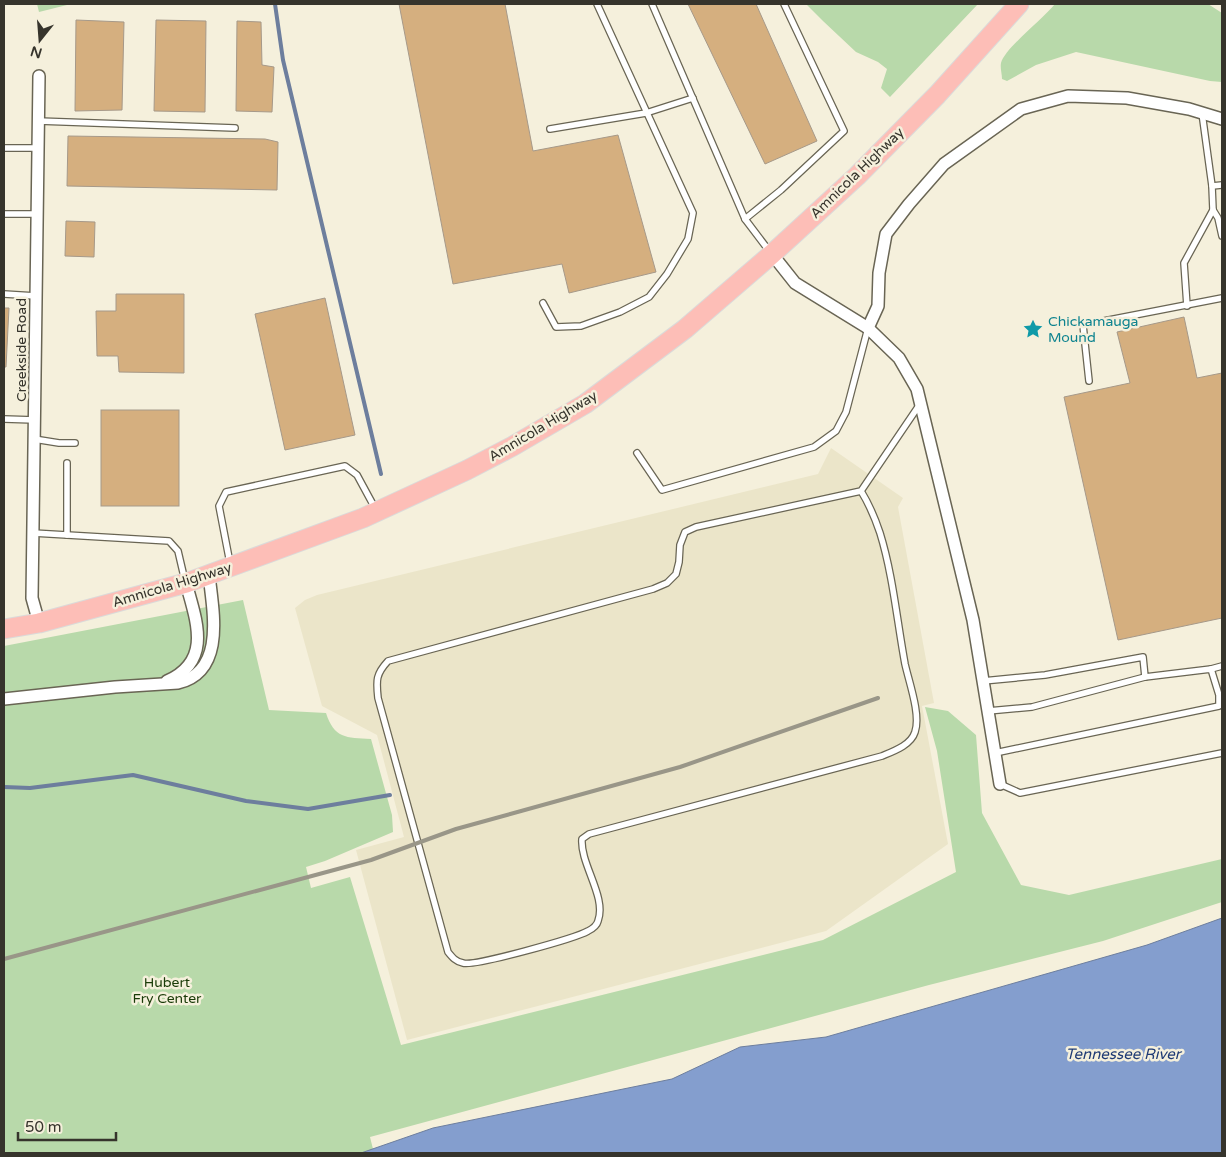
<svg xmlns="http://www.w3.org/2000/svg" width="1226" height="1157" font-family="'Varela Round',sans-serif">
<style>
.built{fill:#ebe5c9}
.green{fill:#b8d9aa}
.water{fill:#849ece;stroke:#6d7e9d}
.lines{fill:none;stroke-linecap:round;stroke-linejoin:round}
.stream{stroke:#6d7e9d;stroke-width:4}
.building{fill:#d5af7f;stroke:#a69989}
.lane-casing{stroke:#696554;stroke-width:8}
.street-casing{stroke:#696554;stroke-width:14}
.primary-casing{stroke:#dbdad9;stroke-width:21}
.lane{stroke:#fff;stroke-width:5.5}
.street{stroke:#fff;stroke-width:11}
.primary{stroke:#fdbeb7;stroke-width:19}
.rail{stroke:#999688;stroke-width:4}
.labels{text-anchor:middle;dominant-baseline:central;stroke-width:5;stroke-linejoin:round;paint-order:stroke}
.street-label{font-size:14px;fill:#36342c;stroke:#f5f0dc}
.culture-label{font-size:14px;fill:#0d838f;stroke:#f5f0dc;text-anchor:start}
.park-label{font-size:14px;fill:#1a3b08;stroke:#f5f0dc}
.water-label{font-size:15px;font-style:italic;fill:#1d3974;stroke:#f5f0dc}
</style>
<rect width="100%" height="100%" fill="#f5f0dc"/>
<!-- built -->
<polygon class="built" points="831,448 903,498 898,507 934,703 922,706 948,844 826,931 407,1040 356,850 404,837 377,735 322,706 295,608 305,600 317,595 818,474"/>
<!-- green -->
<g class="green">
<polygon points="37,4 71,4 39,12"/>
<polygon points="806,4 978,4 890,97 881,88 887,69 878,62 856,52 823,21"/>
<path d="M 1055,4 L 1208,4 L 1222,13 L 1222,82 L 1210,81 L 1076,52 L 1036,65 L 1007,81 L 1002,79 C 1002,74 1000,68 1001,63 C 1005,48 1043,19 1055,4 Z"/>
<path d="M 243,600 L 269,710 L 326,713 C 334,738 346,738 371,739 L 392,815 L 393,832 L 325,861 L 306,867 L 311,888 L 350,877 L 401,1045 L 823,940 L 956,872 L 937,751 L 925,707 L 948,711 L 976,735 L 982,813 L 1021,885 L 1069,895 L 1222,859 L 1222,902 L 1103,941 L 929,985 L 370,1137 L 373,1149 L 361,1153 L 4,1153 L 4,646 Z"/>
</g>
<!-- water -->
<polygon class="water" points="1222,918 1222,1153 361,1153 433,1128 672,1079 740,1047 826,1037 1147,945"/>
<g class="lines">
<!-- stream -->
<g class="stream">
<polyline points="275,4 283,60 381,474"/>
<polyline points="4,787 30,788 133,775 246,801 308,809 390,795"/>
</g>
</g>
<!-- building -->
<g class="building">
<polygon points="399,4 505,4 533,151 618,135 656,272 569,293 562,264 453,284"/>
<polygon points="688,4 756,4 817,141 765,164"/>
<polygon points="76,20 124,22 122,110 75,111"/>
<polygon points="156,20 206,21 205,112 154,111"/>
<polygon points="237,21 261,22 262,65 274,67 272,112 236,111"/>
<polygon points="68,136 265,139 278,142 277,190 67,186"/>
<polygon points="66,221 95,222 94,257 65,256"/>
<polygon points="116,294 184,294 184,373 119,372 118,356 97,356 96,311 116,311"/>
<polygon points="325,298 355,435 285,450 255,314"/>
<polygon points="4,308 9,308 6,367 4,367"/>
<polygon points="1184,317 1197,378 1222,373 1222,618 1118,640 1064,397 1130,383 1117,332"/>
<rect x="101" y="410" width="78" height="96"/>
</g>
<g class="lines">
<defs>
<g id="lane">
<polyline points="652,4 745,219 770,252"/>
<polyline points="1202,113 1212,186 1222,185"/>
<polyline points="38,121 235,128"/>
<polyline points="550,129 646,113 693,98"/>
<polyline points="4,148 38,148"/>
<polyline points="1212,186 1213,210 1218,218 1222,236"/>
<polyline points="4,214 37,214"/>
<polyline points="745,219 781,190 844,131 784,4"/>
<polyline points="4,294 36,296"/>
<polyline points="543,303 556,327 581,326 620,312 649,297 667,274 688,239 693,213 597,4"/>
<polyline points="1187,306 1184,263 1213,210"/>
<polyline points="1089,381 1083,325 1222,298"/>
<polyline points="4,419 35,420"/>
<polyline points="34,439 59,443 75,443"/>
<polyline points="637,453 662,490 814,447 836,431 846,412 868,328"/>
<polyline points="67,463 67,535"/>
<path d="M 861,491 C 869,504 875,518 880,533 C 893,575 897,621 905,664 C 909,682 921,715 915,732 C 911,745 894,751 882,756 L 589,834 L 582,839 C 580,864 607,897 598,921 C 597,925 592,929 588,931 C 576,938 473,967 463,963 C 456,962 452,957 448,952 L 378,698 C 376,680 376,674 388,661 L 653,589 L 667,583 L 676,574 L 679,562 L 680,545 L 685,532 L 696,527 L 861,491 L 920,404"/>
<polyline points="33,533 169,541 178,551 185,581"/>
<polyline points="230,563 219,506 226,492 345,466 357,475 376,510"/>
<polyline points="1211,669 1222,666"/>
<polyline points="983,681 1045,675 1143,657 1145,677 1211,669 1219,695 1219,706 995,753"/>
<polyline points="988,711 1032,707 1145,677"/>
<polyline points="1000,784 1020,793 1222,753"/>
</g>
<g id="street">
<polyline points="39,76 32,598 39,623"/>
<polyline points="772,254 795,283 868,328 899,358 917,389 973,620 1000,784"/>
<polyline points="868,328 878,306 879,273 886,234 909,204 944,164 1021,109 1068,96 1127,98 1189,109 1222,119"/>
<path d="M 167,681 C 213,661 196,620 186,583"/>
<path d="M 4,699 L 115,687 L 178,683 C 226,671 213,612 209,575"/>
</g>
<polyline id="primary" points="4,629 39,623 186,583 363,518 467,470 513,446 585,404 685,329 772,254 857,176 937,95 1019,4"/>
</defs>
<!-- lane casing -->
<use href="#lane" class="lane-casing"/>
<!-- street casing -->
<use href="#street" class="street-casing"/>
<!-- primary casing -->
<use href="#primary" class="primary-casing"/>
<!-- lane -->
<use href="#lane" class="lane"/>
<!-- street -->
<use href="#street" class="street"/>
<!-- primary -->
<use href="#primary" class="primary"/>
<!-- rail -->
<polyline class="rail" points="4,959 371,860 456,829 680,767 878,698"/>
</g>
<!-- icons -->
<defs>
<symbol id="sight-bare" viewBox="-9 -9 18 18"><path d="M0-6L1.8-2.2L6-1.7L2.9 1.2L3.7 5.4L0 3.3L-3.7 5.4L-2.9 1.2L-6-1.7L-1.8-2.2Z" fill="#0f9aa8" stroke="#f5f0dc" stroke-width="2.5" paint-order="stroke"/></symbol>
</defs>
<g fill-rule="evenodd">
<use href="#sight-bare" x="1019" y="315" width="28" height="28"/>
</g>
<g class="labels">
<!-- street labels -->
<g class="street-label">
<text transform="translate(857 173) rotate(-44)">Amnicola Highway</text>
<text transform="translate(21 350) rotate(-90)">Creekside Road</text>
<text transform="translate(543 426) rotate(-31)">Amnicola Highway</text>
<text transform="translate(172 585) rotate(-17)">Amnicola Highway</text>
</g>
<!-- culture labels -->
<g class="culture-label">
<text x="1048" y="321">Chickamauga<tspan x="1048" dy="16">Mound</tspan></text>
</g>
<!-- park labels -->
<g class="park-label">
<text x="167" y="982">Hubert<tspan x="167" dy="16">Fry Center</tspan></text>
</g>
<!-- water labels -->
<g class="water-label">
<text x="1123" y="1054">Tennessee River</text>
</g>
</g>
<!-- border -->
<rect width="1226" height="1157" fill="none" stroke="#36342c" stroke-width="10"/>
<!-- north arrow -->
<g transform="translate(40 40) rotate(197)" stroke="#f5f0dc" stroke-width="4" paint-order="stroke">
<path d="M0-4L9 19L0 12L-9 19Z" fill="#36342c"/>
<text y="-8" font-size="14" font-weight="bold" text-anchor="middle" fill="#36342c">N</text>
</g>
<!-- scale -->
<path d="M18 1132v8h98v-8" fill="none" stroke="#36342c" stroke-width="2.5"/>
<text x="25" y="1132" font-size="15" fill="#36342c" stroke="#f5f0dc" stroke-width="4" paint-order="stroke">50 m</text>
</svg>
